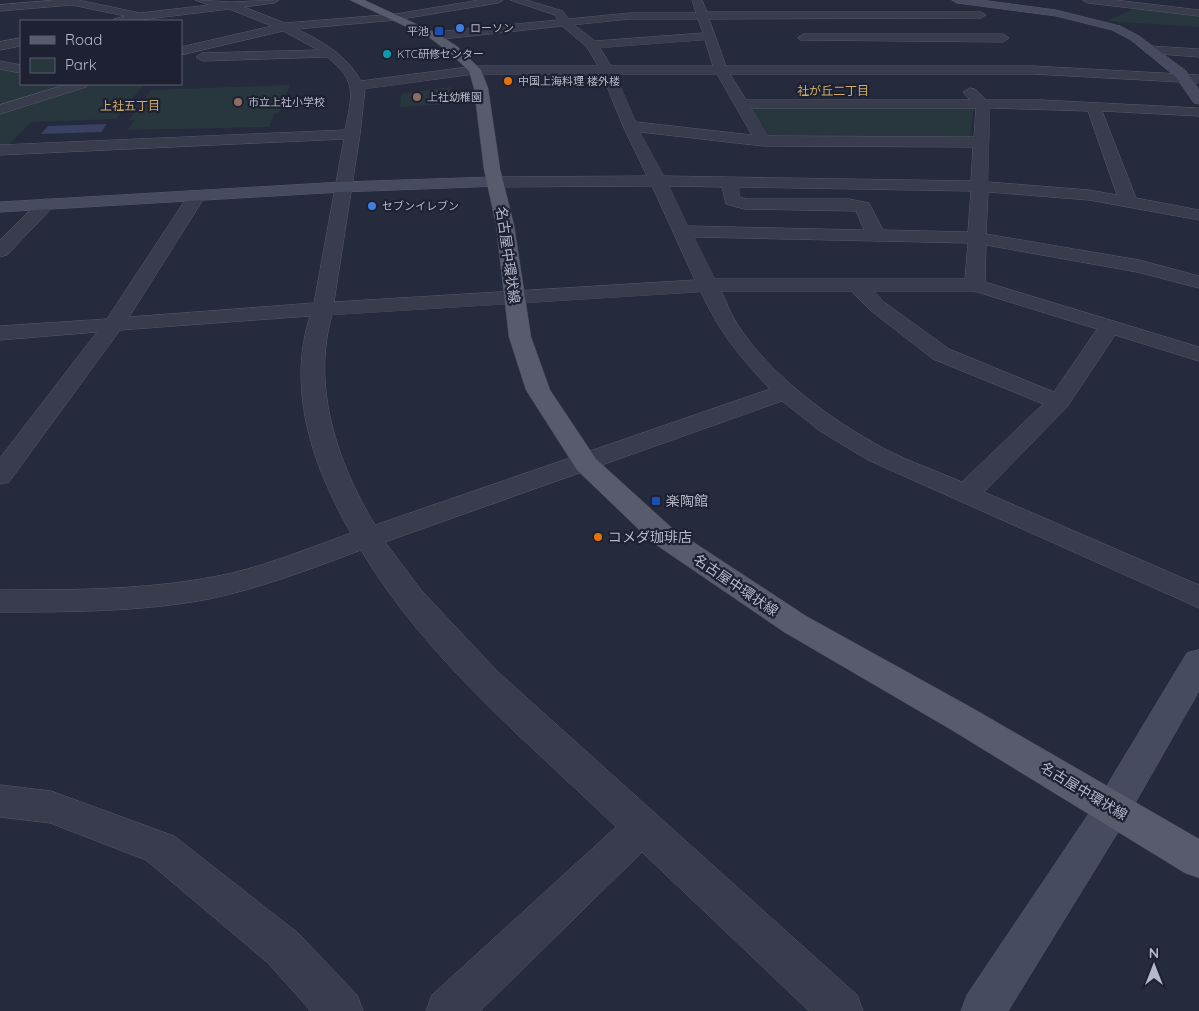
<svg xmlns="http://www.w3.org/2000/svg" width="1199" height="1011" font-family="Quicksand,'Noto Sans JP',sans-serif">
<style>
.green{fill:#28373e}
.water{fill:#3a4263}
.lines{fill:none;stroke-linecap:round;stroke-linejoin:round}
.street-casing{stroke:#575a6b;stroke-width:1}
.secondary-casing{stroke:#575a6b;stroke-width:1}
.primary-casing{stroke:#424556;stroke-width:1}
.street{fill:#393c4d;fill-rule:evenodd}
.secondary{fill:#474b5f;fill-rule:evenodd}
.primary{fill:#575b6c;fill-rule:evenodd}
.shop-dot{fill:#3f7fe0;stroke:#1e2132;stroke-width:2}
.transit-dot{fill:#1a4fb4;stroke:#1e2132;stroke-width:2}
.culture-dot{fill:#0f9aa8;stroke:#1e2132;stroke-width:2}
.food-dot{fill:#e8710a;stroke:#1e2132;stroke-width:2}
.education-dot{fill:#8d6e63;stroke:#1e2132;stroke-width:2}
.labels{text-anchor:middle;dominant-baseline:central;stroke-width:4.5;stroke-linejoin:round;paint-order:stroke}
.far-poi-label{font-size:11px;fill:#b5b8c8;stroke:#1e2132;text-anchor:start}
.far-neighbourhood-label{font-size:12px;fill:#ceae69;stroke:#1e2132}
.street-label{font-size:14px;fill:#b5b8c8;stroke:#1e2132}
.poi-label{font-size:14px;fill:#b5b8c8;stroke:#1e2132;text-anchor:start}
</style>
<rect width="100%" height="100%" fill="#252a3c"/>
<!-- green -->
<g class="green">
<polygon points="1136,8 1199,14 1199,27 1106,21"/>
<polygon points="0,68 21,72 21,84 72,84 0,107"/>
<polygon points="89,84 144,84 116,119 31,122 7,146 0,146 0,113"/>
<polygon points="290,85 279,113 274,114 269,127 127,130 135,120 129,120 151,90"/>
<polygon points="451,87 456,104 400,107 401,94"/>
<polygon points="750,108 974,108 970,139 770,137"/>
</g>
<!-- water -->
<polygon class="water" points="107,124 101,132 41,134 48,126"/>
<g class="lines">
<defs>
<g id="street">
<path d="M 56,0 L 78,0 L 140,13 L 209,5 L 195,0 L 231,2 L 279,0 L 274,3 L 244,7 L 285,23 L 396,14 L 479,0 L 503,0 L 498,3 L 396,20 L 297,29 C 325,43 345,54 361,81 L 475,66 L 598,66 L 587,47 L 562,26 L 434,40 L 428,36 L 434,32 L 558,20 L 555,15 L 510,0 L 526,0 L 563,11 L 568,19 L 630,13 L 696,13 L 692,0 L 702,0 L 707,12 L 981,12 L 986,15 L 981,18 L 709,19 L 726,66 L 1033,66 L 1199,75 L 1199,83 L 1033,74 L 730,74 L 746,100 L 970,100 L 963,92 L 970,88 L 975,89 L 986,100 L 1041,100 L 1199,108 L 1199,116 L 1102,111 L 1136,198 L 1199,210 L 1199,220 L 1089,200 L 988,192 L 986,234 L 1139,260 L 1199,276 L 1199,288 L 1137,272 L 986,245 L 985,282 L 1199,347 L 1199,361 L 1115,335 L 1067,407 L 984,492 L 1199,585 L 1199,608 L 868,460 L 820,431 L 782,401 L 385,542 L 421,590 L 498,672 L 857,995 L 863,1011 L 809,1011 L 642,852 L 480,1011 L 426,1011 L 432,995 L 616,827 C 527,741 425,658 361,550 C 311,569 261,588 209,599 C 140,612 70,612 0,612 L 0,590 C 78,590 156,590 232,573 C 273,563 312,547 351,533 C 314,469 286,391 310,316 L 120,330 L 9,482 L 0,484 L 0,458 L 97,332 L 0,340 L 0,326 L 107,319 L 191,191 L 203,191 L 206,195 L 129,317 L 314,303 L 344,139 L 0,155 L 0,145 L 345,130 C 352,95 358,81 327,57 L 202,61 L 196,57 L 202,53 L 318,50 L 283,31 L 181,55 L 181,47 L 272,26 L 229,9 L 132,21 L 113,21 L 114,19 L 125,16 L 72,5 L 0,11 L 0,5 ZM 630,19 L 698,19 L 703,33 L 595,41 L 574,25 ZM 705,40 L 713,66 L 611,66 L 600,48 ZM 475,74 L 602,74 L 623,126 L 647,176 L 494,177 L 488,178 L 486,182 L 488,186 L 494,187 L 652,186 L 695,280 L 334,302 L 360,134 L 365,89 ZM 615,74 L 717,74 L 752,135 L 636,122 ZM 751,108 L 976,108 L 974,137 L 768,136 ZM 990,108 L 1088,111 L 1117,195 L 1089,190 L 988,182 ZM 640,132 L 763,146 L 973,147 L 971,181 L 664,176 ZM 669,186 L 722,187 L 726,204 L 744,209 L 856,211 L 864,230 L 688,226 ZM 739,187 L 971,191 L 968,232 L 883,230 L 869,203 L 849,199 L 746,199 L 740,197 ZM 694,237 L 968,243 L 965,279 L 715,279 ZM 721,291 L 851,291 L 870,310 L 933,359 L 1043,404 L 962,482 C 937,471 910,462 885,449 C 832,421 768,374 736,322 C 730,312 726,301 721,291 ZM 874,291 L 974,291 L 1097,329 L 1054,392 L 949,349 L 884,302 ZM 701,292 C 720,333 739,356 770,389 L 375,525 C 338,464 311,387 332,315 Z"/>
<polygon points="1083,0 1115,0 1199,10 1199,16 1088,3"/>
<polygon points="804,34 1003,34 1009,38 1003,42 800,40 798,38"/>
<polygon points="21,38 21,46 0,50 0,42"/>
<polygon points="1150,46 1199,49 1199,57 1146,53 1144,50 1146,47"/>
<polygon points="0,61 21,65 21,73 0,69"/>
<polygon points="68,84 88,84 86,87 0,114 0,105"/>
<polygon points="46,199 52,200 55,204 52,208 7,255 0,257 0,240 40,200"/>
<polygon points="0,785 51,791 174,836 298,933 357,995 363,1011 311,1011 268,963 146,860 50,823 0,817"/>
</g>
<g id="secondary">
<polygon points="952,0 981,0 1056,10 1120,26 1139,36 1186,71 1199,90 1199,104 1194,103 1176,77 1131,40 1112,30 1056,16 957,3"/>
<polygon points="494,177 500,178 502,182 500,186 342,192 0,212 0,202 342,182"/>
<polygon points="1199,650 1199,691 1126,819 1008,1011 961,1011 967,995 1100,797 1187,653"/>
</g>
<polygon id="primary" points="350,0 364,0 438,34 458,47 481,70 488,88 500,169 514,225 531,337 550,390 596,459 672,528 806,616 974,709 1199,839 1199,878 1185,873 950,729 784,632 652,542 577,470 526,390 509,337 496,225 484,169 474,88 469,71 450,53 430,38"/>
</defs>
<!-- street casing -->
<use href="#street" class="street-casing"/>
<!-- secondary casing -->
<use href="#secondary" class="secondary-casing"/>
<!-- primary casing -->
<use href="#primary" class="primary-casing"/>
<!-- street -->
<use href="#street" class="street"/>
<!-- secondary -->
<use href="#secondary" class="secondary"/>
<!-- primary -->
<use href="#primary" class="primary"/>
</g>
<!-- markers -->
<g class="shop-dot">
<circle cx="460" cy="28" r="5"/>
<circle cx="372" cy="206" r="5"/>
</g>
<g class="transit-dot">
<rect x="434" y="26" width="10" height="10" rx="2.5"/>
<rect x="651" y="496" width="10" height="10" rx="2.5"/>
</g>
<circle class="culture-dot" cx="387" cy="54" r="5"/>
<g class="food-dot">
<circle cx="508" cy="81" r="5"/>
<circle cx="598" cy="537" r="5"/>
</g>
<g class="education-dot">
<circle cx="417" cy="97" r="5"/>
<circle cx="238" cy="102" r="5"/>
</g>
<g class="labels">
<!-- far-poi labels -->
<g class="far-poi-label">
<text x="470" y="28">ローソン</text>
<text x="429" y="31" text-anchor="end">平池</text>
<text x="397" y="54">KTC研修センター</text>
<text x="518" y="81">中国上海料理 楼外楼</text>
<text x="427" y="97">上社幼稚園</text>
<text x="248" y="102">市立上社小学校</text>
<text x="382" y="206">セブンイレブン</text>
</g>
<!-- far-neighbourhood labels -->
<g class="far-neighbourhood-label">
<text x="833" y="90">社が丘二丁目</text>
<text x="130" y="105">上社五丁目</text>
</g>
<!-- street labels -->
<g class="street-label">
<text transform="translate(508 255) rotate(82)">名古屋中環状線</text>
<text transform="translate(736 585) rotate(34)">名古屋中環状線</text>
<text transform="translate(1084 791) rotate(31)">名古屋中環状線</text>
</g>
<!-- poi labels -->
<g class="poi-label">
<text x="666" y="501">楽陶館</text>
<text x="608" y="537">コメダ珈琲店</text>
</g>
</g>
<!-- legend -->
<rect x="20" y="20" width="162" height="65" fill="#1e2132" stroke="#5a5d6e"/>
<rect x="30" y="36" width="25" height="8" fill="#575b6c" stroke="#5a5d6e"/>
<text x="65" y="45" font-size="15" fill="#b5b8c8">Road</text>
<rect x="30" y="58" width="25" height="15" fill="#28373e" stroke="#5a5d6e"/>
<text x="65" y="70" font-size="15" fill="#b5b8c8">Park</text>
<!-- north arrow -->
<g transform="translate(1154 966)" stroke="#1e2132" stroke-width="4" paint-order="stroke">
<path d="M0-4L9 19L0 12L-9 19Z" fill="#b5b8c8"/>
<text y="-8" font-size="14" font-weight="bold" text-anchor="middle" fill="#b5b8c8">N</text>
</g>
</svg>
